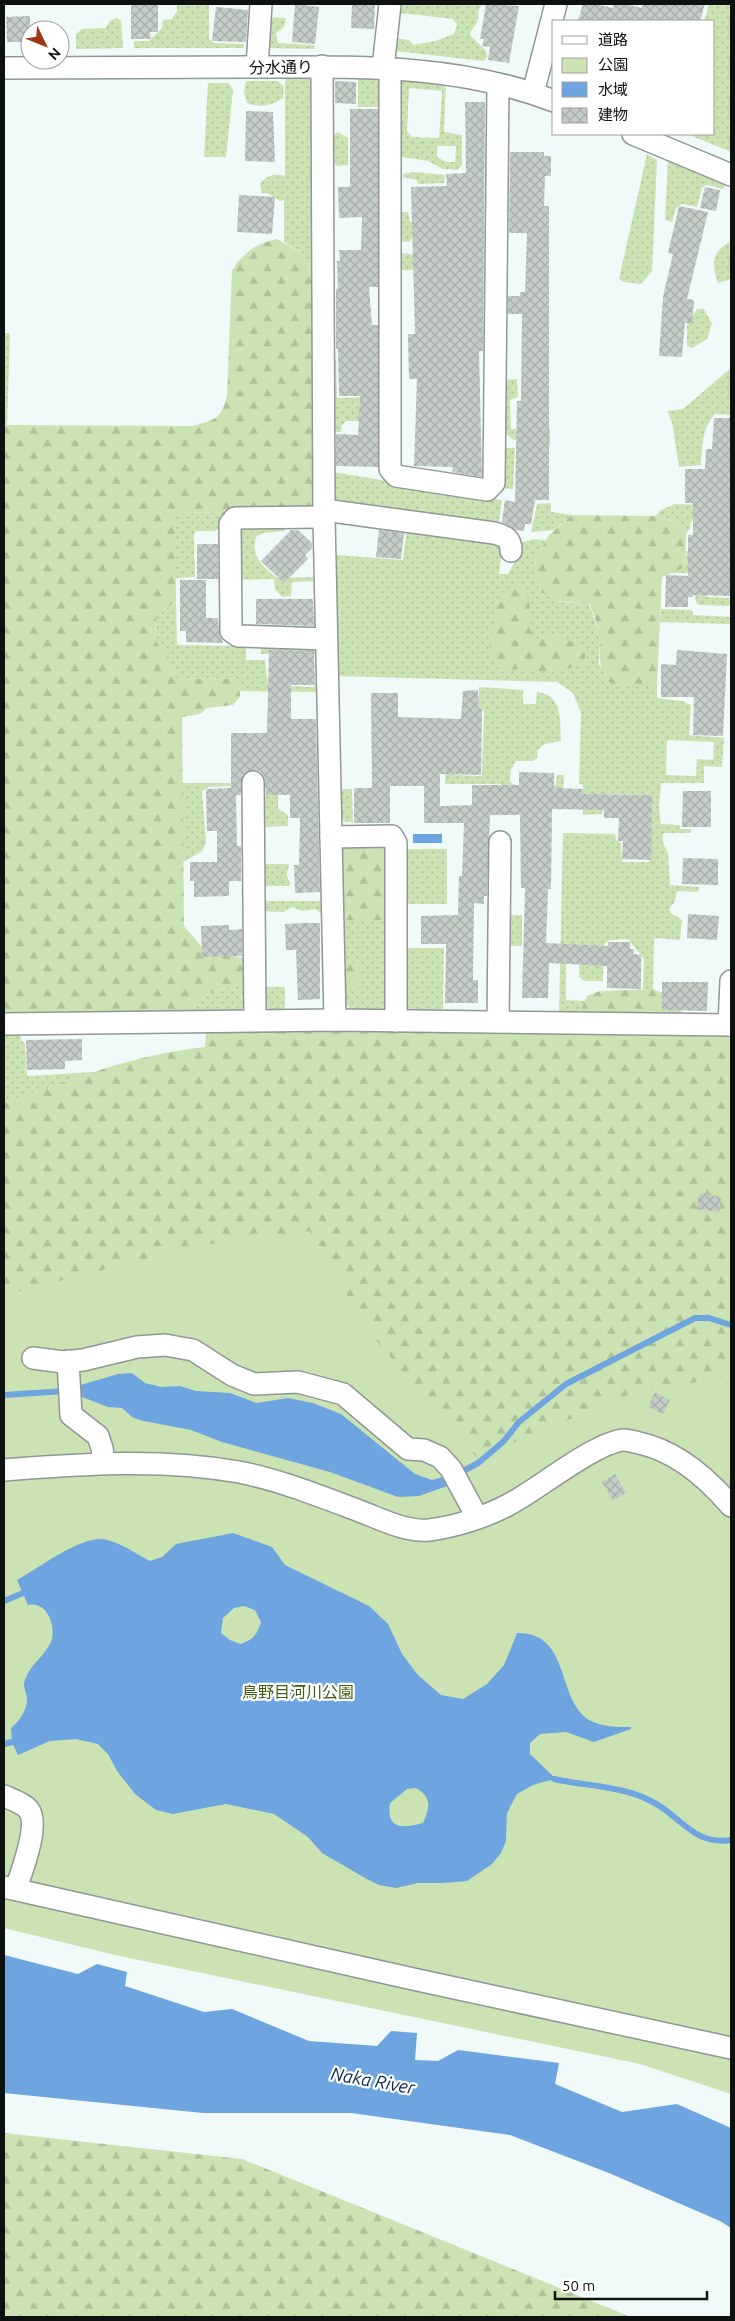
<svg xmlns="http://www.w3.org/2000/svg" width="735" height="2321" font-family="Ubuntu,'Noto Sans JP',sans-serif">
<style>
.grass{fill:url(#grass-dots);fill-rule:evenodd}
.forest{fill:url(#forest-firs)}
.park{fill:#cbe3b3}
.water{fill:#6ea4e0;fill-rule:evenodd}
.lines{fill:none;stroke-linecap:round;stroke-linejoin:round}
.stream{stroke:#6ea4e0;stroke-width:6}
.building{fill:url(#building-cross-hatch)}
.minor-casing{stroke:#8e9897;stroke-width:24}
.minor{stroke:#fff;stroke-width:21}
.labels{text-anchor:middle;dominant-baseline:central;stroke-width:4.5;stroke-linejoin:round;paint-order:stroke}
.street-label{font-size:16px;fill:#0d1110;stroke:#fff}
.park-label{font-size:16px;fill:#3f5d0e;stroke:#fff}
.water-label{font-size:18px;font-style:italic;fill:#032a50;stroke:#fff}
</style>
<defs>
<pattern id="grass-dots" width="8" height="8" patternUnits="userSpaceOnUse" patternTransform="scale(1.25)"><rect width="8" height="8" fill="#cbe3b3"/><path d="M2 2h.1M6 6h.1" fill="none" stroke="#adc299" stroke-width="1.8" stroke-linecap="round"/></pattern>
<pattern id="forest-firs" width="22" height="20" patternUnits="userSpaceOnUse" patternTransform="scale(1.25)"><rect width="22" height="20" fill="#cbe3b3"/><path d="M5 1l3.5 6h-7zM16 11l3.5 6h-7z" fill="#adc299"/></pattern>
<pattern id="building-cross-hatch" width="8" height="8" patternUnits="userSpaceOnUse" patternTransform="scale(1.25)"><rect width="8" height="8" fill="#c4ccc7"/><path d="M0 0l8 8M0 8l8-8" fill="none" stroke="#a7aeaa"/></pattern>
</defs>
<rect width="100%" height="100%" fill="#effaf9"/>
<!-- grass -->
<g class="grass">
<polygon points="177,4 209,4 209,39 213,43 244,44 243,48 134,48 134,41 149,41 162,28 163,20 172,19 177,11"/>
<path d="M 397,4 L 483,4 C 476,9 480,17 476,24 C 473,29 471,29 470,35 L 486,51 L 487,57 L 484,61 L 394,51 L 395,38 L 409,40 L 414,45 L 435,41 L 454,34 L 457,25 L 453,19 L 401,13 L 397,9 Z"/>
<polygon points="709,4 731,4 731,152 687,134 714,134 714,21 704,21"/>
<polygon points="266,17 286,18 284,27 276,33 278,43 314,45 315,49 266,48"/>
<polygon points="116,18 121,20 123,48 76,49 76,34 82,29 106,28 110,21"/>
<path d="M 307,75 L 312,82 L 314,272 L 301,253 L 284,242 L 284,200 L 280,201 L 269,194 L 262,193 L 260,184 C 267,175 274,173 285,176 L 285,76 Z"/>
<polygon points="358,79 376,80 382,86 382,107 358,107"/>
<path d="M 405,80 L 446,86 L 444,132 L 462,135 L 462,165 L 457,170 L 443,169 L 428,161 L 397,156 L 396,85 ZM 409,88 L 442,91 L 439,138 L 412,137 L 407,131 ZM 437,146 L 456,146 L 455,162 L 446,162 L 437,157 Z"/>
<path d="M 246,81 L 278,81 L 284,87 L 283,98 C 271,106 260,108 247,103 L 244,92 Z"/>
<polygon points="208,83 229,83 233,90 226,157 204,157"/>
<polygon points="338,132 348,138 348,165 337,166 331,160 330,137"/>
<polygon points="647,154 657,160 652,271 641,284 624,282 619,279"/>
<polygon points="668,161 727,183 723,189 707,185 702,188 697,207 682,204 676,208 672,222 665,220"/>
<polygon points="415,172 445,175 444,183 418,184 417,180 403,177 403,174"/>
<polygon points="408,212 410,222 448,221 449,230 491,230 490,232 480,234 458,271 397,270 396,253 410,254 414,256 413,234 410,242 396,241 396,213"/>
<path d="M 731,241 L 731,279 L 718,283 C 711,263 712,251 731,241 Z"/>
<polygon points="697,309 704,309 712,324 707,339 692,348 687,346 687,325"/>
<polygon points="4,333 10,333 7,426 4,425"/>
<polygon points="331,359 336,359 337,398 381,397 381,421 346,421 342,425 341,432 332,432"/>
<path d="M 731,368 L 731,415 L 715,414 C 702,429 702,446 701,465 L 679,467 L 672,422 L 667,411 L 683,409 Z"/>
<polygon points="517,379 518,397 510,400 511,429 550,429 550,447 528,440 514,440 503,432 502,380"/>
<polygon points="505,448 515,448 513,489 503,488"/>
<polygon points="333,472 502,500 499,521 495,527 332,502"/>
<polygon points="551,503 551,512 572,515 554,530 531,532 537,504"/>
<polygon points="675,504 731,506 731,515 697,518 691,522 690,528 686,534 674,521 655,516 661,510"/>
<polygon points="228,512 221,528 214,531 196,531 194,535 195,577 175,578 175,517 180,513"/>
<path d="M 289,524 L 284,531 L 263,533 L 256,537 C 251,558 262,565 277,578 L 317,577 L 317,581 L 292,582 L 291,596 L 282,597 L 275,589 L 274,579 L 236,580 L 235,532 L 242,525 Z"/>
<path d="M 407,525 L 503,541 L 499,574 L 508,574 L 516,559 L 520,543 L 534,539 L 546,540 L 533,566 L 560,602 L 589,604 L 599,633 L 599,664 L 610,683 L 657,684 L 657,698 L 682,701 L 691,705 L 689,735 L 724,738 L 722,767 L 704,766 L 704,783 L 661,783 L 659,807 L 661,824 L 680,825 L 681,829 L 691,829 L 691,833 L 663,833 L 663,843 L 668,853 L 670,885 L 699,887 L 698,892 L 677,891 L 675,901 L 669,909 L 671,913 L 682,920 L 680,940 L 654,938 L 653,989 L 643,989 L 644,959 L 628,939 L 610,940 L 604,944 L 603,981 L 584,981 L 579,977 L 580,945 L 566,945 L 566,1000 L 585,1001 L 579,1014 L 559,1012 L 563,833 L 615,834 L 616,840 L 621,843 L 622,862 L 649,862 L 651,860 L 651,795 L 605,794 L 602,814 L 583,815 L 583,785 L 579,784 L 581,713 L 573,693 L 557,682 L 335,676 L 337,555 L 403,560 ZM 667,740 L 714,742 L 713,760 L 697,759 L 696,776 L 666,775 Z"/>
<polygon points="686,551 707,552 707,597 731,598 731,606 698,605 695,600 696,578 690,573 670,573 685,567"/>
<path d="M 176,601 L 177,645 L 246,646 L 246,660 L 265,660 L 268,685 L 314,687 C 319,680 319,661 315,654 L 261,654 L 261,645 L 316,644 L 322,692 L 240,691 L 238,679 L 176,678 L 172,665 L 155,641 L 156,616 Z"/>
<polygon points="661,609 692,610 693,615 731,617 730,624 660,622"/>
<path d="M 479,687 L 523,690 L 523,704 L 536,704 L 537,692 C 563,695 560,720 561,741 L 545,744 L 538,750 L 537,758 L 533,761 L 516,761 L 511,770 L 510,781 L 515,786 L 551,788 L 556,784 L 557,775 L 564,775 L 563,795 L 501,792 L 501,784 L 445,784 L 446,758 L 454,775 L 482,776 L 484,711 L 479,709 Z"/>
<polygon points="182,783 235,783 234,786 208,787 202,791 206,843 201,852 183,862"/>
<polygon points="338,789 352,789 353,822 345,822 340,818"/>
<polygon points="262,795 278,795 278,809 288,815 288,826 263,827"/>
<rect x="404" y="849" width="43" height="55"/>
<path d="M 263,864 L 289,864 C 288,873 284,875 291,883 L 289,886 L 263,886 Z"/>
<polygon points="263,901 323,901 323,915 315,909 302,911 292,907 283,912 263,911"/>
<polygon points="511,915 522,915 522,946 510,946"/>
<polygon points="344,920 388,920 389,1002 383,1010 352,1011 345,1002"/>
<polygon points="404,948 444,948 443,1009 409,1009 405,1003"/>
<polygon points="247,982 247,1004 240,1011 187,1013 211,992"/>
<polygon points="264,987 285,987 285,1010 270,1010 264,1003"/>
<polygon points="4,1032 21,1032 21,1040 25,1044 27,1076 94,1072 4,1103"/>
</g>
<!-- forest -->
<g class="forest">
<path d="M 277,239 L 301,253 L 314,272 L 315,501 L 313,507 L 305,510 L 180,513 L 175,517 L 176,601 L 156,616 L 155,640 L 172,665 L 177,678 L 239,679 L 240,697 L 233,705 L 207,708 L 200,714 L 182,717 L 184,926 L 206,952 L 245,958 L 247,982 L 211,992 L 187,1013 L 4,1017 L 4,425 L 192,426 C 215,420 222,419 227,395 L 232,270 C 243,253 257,243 277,239 Z"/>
<path d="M 572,515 L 655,516 L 674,521 L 686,534 L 685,567 L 662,577 L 657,684 L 611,684 C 596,666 601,656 599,635 C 598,625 593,614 590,604 L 556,601 L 539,590 L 533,566 L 548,536 Z"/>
<path d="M 516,584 C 531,596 532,609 529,628 L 537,639 L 551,634 L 584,646 L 586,664 L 550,673 L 517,669 L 501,671 L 490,658 L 490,641 L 501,593 Z"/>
<polygon points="346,843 381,843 387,849 388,920 344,920 341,850"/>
<polygon points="349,961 358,965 360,987 351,991 346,987 346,962"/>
<path d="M 653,989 L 665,994 L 686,1016 L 731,1030 L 731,1384 L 486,1466 L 4,1307 L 4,1103 C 69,1080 136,1054 205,1047 L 206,1032 L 579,1014 L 587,996 L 600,991 Z"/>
<polygon points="4,2133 242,2159 631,2317 4,2317"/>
</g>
<!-- park -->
<polygon class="park" points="310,1231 369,1332 477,1458 630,1394 731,1376 731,2094 640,2064 115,1955 4,1928 4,1295 201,1245"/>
<!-- water -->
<g class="water">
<rect x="413" y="834" width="29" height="9"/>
<polygon points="132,1373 145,1383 161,1387 180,1386 196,1391 230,1393 257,1403 288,1398 313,1403 341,1414 415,1474 432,1480 443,1477 447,1486 419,1496 398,1497 330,1472 222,1442 191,1430 139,1420 132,1417 122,1408 108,1407 77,1395 77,1386 118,1374"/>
<path d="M 233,1533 L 272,1547 L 285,1565 L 369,1606 L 388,1624 L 402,1654 L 418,1675 L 441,1695 L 463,1699 L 487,1684 L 504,1665 L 517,1633 C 571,1632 556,1699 589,1720 C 601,1727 618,1727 631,1727 L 631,1729 L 594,1742 L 566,1732 L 540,1734 L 530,1743 L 530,1754 L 553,1776 L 554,1779 L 533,1785 L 517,1794 L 507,1813 L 506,1841 L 501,1853 L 492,1864 L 467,1881 L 442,1883 L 418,1883 L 396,1888 L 379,1885 L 365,1878 L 322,1853 L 308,1837 L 274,1814 L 226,1804 L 173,1814 L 156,1810 L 135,1794 L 117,1771 L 108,1754 L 98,1744 L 76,1739 L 50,1741 L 18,1755 L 12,1742 L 11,1728 C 19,1721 27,1711 27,1699 C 27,1692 22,1687 25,1680 C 30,1664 44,1657 51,1642 C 57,1627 47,1600 28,1605 L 17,1580 C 39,1568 76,1539 101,1539 C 117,1540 136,1554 150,1561 L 162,1557 L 176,1544 ZM 244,1606 L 255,1610 L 261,1622 C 257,1635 253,1640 240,1644 L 230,1640 L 221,1633 L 223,1618 L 234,1608 ZM 416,1788 C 432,1797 430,1808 423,1823 C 402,1829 386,1829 390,1803 L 407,1789 Z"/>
<polygon points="4,1955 78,1974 97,1964 127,1972 125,1986 204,2012 232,2009 309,2041 377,2046 391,2031 417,2033 415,2060 438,2061 458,2050 559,2063 555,2084 622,2112 677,2104 731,2128 731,2228 720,2221 609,2173 510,2135 351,2113 203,2113 4,2093"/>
</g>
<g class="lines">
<!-- stream -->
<g class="stream">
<polyline points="4,1395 66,1391"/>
<polyline points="458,1474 478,1463 503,1442 519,1422 566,1384 695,1318 709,1318 731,1325"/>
<polyline points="4,1601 23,1593"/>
<polyline points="4,1744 12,1742"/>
<path d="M 554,1779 C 585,1786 623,1786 651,1801 C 680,1815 693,1846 731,1840"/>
</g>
</g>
<!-- building -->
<g class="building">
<polygon points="131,4 158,4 158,32 150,32 151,39 131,39"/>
<polygon points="295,4 319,7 315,44 292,42"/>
<polygon points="352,4 375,4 374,29 351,28"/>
<polygon points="486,4 519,6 509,63 488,60 490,47 482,46 484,39 480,39"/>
<polygon points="583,4 595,4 613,8 614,4 626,4 642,8 643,4 705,4 700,21 578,21"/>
<polygon points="216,7 248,10 246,42 212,41"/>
<polygon points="30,16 30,42 7,42 6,17"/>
<polygon points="335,81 356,82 356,104 335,103"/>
<polygon points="465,102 485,102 483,351 479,351 482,477 452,472 453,467 414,466 417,379 409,379 408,334 415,334 411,187 447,186 446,174 466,173"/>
<polygon points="350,109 378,109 378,287 369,287 372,325 378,325 378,467 336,466 336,434 358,435 360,396 339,396 338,349 336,349 336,289 338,289 337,261 340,261 339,250 361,250 362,217 339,218 338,187 350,187"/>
<polygon points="246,111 273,112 275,162 245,161"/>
<polygon points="510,152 544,152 544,156 551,156 551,176 545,176 544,206 549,206 549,500 535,500 531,524 525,524 524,531 516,530 502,522 505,500 515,502 517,401 521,401 522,314 508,314 508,296 520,296 520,292 525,292 527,233 509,233"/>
<polygon points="705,187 720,190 716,211 700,208"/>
<polygon points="239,195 275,197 272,234 237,232"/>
<polygon points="679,206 708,212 687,299 694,300 692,323 685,323 682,357 659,356 663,297 673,254 668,253"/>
<polygon points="714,418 731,418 731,596 693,595 693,597 688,597 688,607 665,607 666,575 688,576 688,535 693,535 693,503 685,503 685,469 705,469 706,449 712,449"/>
<polygon points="291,530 298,530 312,543 312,548 305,555 308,559 284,583 261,561"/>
<polygon points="379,530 404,533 401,559 376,557"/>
<rect x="197" y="544" width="21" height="35"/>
<polygon points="180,580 206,580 206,618 218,618 219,632 223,643 186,642 186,631 180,631"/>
<polygon points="256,599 313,599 314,626 256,624"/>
<polygon points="269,650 314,651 315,685 291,685 291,719 316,719 320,892 295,893 294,865 299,865 300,818 290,818 290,795 266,795 264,776 260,771 252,770 242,775 241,795 236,795 237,846 241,846 241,881 229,881 229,896 194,897 194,881 190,881 190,862 217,862 217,831 207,831 206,789 231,788 231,733 267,733"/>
<polygon points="677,650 727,654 723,736 693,735 694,697 661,697 661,664 676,665"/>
<polygon points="478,690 479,709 482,709 481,775 440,774 440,806 472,805 472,785 519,785 519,772 554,773 554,788 583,789 582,794 652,795 651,860 622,859 623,841 618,841 619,818 604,818 604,810 552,809 551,889 548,889 546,943 608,946 608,942 630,942 630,949 634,949 633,954 641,955 641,989 607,988 607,966 549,963 548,998 522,998 525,888 521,888 520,815 490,815 487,896 484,896 484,904 474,903 473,980 478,980 478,1003 445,1003 446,944 421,944 421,916 458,915 459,876 462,876 464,823 424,823 424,786 390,786 390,823 354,823 354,788 372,788 371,693 398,693 398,717 461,719 463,691"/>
<polygon points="683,791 711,791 711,827 682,827"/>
<polygon points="683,858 718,859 718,885 682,884"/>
<polygon points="688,914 719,916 717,940 687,938"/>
<polygon points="304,923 320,923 320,999 298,1000 296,950 286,950 285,924"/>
<polygon points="229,925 229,930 242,929 242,956 202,957 201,926"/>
<polygon points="662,982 708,982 707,1011 662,1010"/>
<polygon points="82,1039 82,1060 65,1061 65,1069 27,1070 26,1040"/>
<polygon points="699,1193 721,1197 719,1212 697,1209"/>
<polygon points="655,1392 670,1400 663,1414 648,1407"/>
<polygon points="615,1474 626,1493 613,1501 602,1482"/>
</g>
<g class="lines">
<defs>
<g id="minor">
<polyline points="322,66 324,517 335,1020"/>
<polyline points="257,67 261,4"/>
<path d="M 4,68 C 86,68 168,68 250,67 C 353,67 456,63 554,101"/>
<polyline points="383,68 390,4"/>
<polyline points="390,68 390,469 396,476 487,490 494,483 498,84"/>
<polyline points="533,93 556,4"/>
<polyline points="633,134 731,175"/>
<path d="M 324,510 L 494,533 C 506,536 511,539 511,551"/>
<polyline points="324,517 235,518 230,524 231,631 238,636 326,639"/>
<polyline points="253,782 255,1020"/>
<polyline points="331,837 392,836 396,843 396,1021"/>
<polyline points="498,1022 500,842"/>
<polyline points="4,1024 335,1020 731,1025"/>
<polyline points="729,1025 731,981"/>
<polyline points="33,1358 63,1362 83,1360 137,1347 165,1345 193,1350 232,1375 254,1384 298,1382 343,1394 408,1449 424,1450 440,1457 451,1469 477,1517"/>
<polyline points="68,1361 71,1415 98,1436 102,1448 104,1463"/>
<path d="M 4,1470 C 82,1464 160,1458 239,1472 C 280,1480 322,1497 362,1512 C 383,1520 406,1532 429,1530 C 455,1527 485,1517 508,1505 C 536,1491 595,1442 624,1440 C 628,1440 635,1442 639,1443 C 677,1451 707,1478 731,1506"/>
<path d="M 4,1796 C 11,1799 23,1803 28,1809 C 41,1824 21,1872 16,1889"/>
<polyline points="4,1887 413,1979 731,2048"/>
</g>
</defs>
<!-- minor casing -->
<use href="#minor" class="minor-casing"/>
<!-- minor -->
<use href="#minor" class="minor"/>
</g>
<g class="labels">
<!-- street labels -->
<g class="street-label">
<text transform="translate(281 67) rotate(-1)">分水通り</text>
</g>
<!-- park labels -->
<g class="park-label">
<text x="298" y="1692">鳥野目河川公園</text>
</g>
<!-- water labels -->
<g class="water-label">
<text transform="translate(373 2080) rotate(10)">Naka River</text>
</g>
</g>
<!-- border -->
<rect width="735" height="2321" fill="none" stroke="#0d1110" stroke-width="10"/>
<!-- legend -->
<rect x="552" y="20" width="162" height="115" fill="#ffffff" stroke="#9ea09f"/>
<rect x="562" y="36" width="25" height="8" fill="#ffffff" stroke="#9ea09f"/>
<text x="598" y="45" font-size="15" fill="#0d1110">道路</text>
<rect x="562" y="58" width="25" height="15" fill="#cbe3b3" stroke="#9ea09f"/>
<text x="598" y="70" font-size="15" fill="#0d1110">公園</text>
<rect x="562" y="82" width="25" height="15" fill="#6ea4e0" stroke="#9ea09f"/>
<text x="598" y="95" font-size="15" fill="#0d1110">水域</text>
<rect x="562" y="108" width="25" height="15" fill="url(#building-cross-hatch)" stroke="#9ea09f"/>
<text x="598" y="120" font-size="15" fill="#0d1110">建物</text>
<!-- north arrow -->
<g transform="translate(45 45) rotate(133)"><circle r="24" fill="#ffffff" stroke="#9ea09f"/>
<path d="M0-4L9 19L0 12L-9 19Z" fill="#9d3615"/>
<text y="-8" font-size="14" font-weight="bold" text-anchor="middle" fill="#0d1110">N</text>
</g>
<!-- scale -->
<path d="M555 2291v8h152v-8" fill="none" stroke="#0d1110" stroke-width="2.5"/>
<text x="562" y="2291" font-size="15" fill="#0d1110" stroke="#ffffff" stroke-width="4" paint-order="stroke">50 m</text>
</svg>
